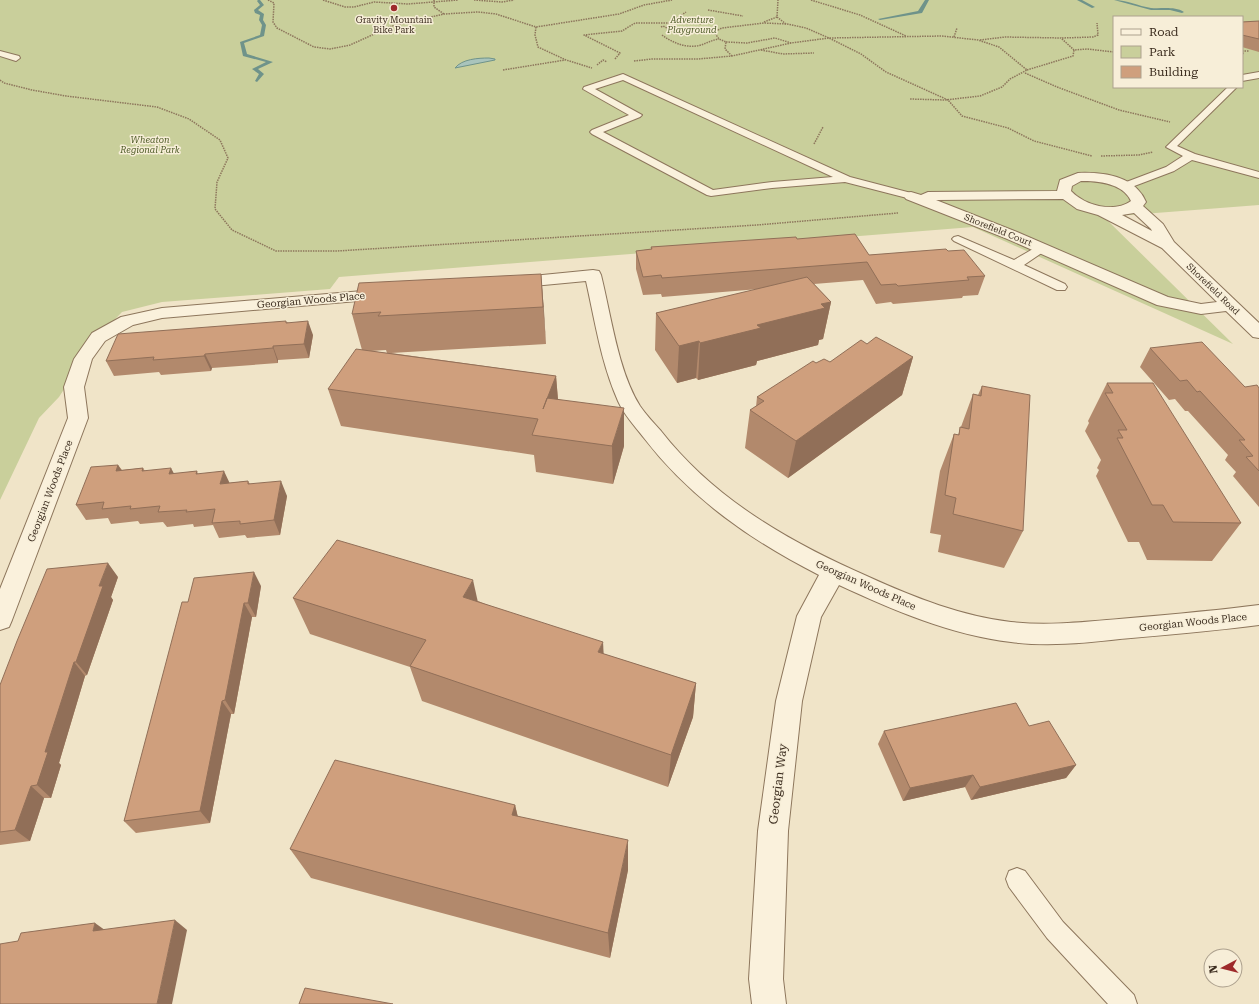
<svg xmlns="http://www.w3.org/2000/svg" width="1259" height="1004" font-family="'Roboto Serif',serif">
<style>
.green{fill:#c9cf9b;fill-rule:evenodd}
.water{fill:#a9c4bc;stroke:#6f938a}
.lines{fill:none;stroke-linecap:round;stroke-linejoin:round}
.stream{fill:#6f938a;fill-rule:evenodd}
.lane-casing{stroke:#8d765c;stroke-width:2}
.street-casing{stroke:#8d765c;stroke-width:2}
.path{stroke:#8d765c;stroke-width:1.5;stroke-dasharray:1.5 1;stroke-linecap:butt}
.lane{fill:#faf1dc;fill-rule:evenodd}
.street{fill:#faf1dc;fill-rule:evenodd}
.wall{fill:#b2896c;fill-rule:evenodd}
.shaded-wall{fill:#916f58}
.building{fill:#cf9f7d;stroke:#916f58}
.poi-dot{fill:#9e2a2b;stroke:#f7eed8;stroke-width:1.5}
.labels{text-anchor:middle;dominant-baseline:central;stroke-width:3;stroke-linejoin:round;paint-order:stroke}
.far-poi-label{font-size:9px;fill:#3d2e20;stroke:#f7eed8}
.far-park-label{font-size:9px;font-style:italic;fill:#4d5a26;stroke:#f7eed8}
.far-street-label{font-size:9px;fill:#3d2e20;stroke:#f7eed8}
.street-label{font-size:10px;fill:#3d2e20;stroke:#f7eed8}
.near-street-label{font-size:12px;fill:#3d2e20;stroke:#f7eed8}
</style>
<rect width="100%" height="100%" fill="#f0e4c8"/>
<!-- green -->
<path class="green" d="M 0,0 L 1259,0 L 1259,205 L 1104,217 L 1233,344 L 973,227 L 339,277 L 330,289 L 162,302 L 122,312 L 98,337 L 59,397 L 39,418 L 0,500 ZM 1114,17 L 1242,17 L 1242,87 L 1114,87 Z"/>
<!-- water -->
<path class="water" d="M 489,58 L 495,59 L 495,60 L 455,68 C 462,59 478,58 489,58 Z"/>
<g class="lines">
<!-- stream -->
<g class="stream">
<polygon points="258,0 260,0 264,5 258,10 264,14 263,20 266,25 264,36 244,43 247,54 273,62 258,69 264,74 257,82 255,81 259,74 252,69 266,62 243,56 240,42 260,35 262,25 259,20 260,15 255,13 254,10 260,5 257,1"/>
<polygon points="925,0 929,0 922,13 880,20 878,19 918,11"/>
<polygon points="1077,0 1082,0 1095,7 1092,8"/>
<path d="M 1114,0 C 1127,0 1138,6 1151,8 C 1162,9 1174,6 1184,12 L 1182,13 L 1170,10 L 1151,10 Z"/>
</g>
<defs>
<g id="lane">
<polygon points="0,51 19,56 20,58 16,61 0,56"/>
<polygon points="1259,72 1259,78 1242,81 1242,75"/>
<path d="M 623,74 L 850,177 L 915,194 L 916,196 L 911,199 L 845,182 L 772,188 L 711,196 L 707,195 L 592,134 L 590,132 L 592,130 L 629,115 L 583,89 L 584,87 ZM 623,80 L 833,177 L 772,182 L 713,190 L 603,132 L 640,117 L 642,115 L 595,89 Z"/>
<polygon points="1228,87 1237,87 1177,146 1195,154 1259,172 1259,178 1192,160 1174,171 1129,188 1121,188 1120,186 1121,184 1166,167 1183,156 1166,147"/>
<polygon points="958,236 1014,260 1038,246 1046,246 1048,248 1046,250 1024,265 1065,284 1067,287 1065,290 1057,290 954,241 952,239 954,237"/>
<polygon points="1017,868 1025,871 1063,922 1134,995 1137,1004 1108,1004 1047,938 1009,887 1006,879 1009,871"/>
</g>
<g id="street">
<path d="M 1078,173 C 1104,172 1135,176 1146,202 L 1143,206 L 1163,224 L 1174,242 L 1259,323 L 1259,338 L 1253,337 L 1226,311 L 1201,314 L 1157,305 L 1005,238 L 906,199 L 904,196 L 906,193 L 911,192 L 921,195 L 928,192 L 1057,191 L 1060,180 ZM 1081,181 C 1098,181 1123,183 1131,201 C 1114,213 1085,206 1071,191 L 1072,186 ZM 1063,199 L 1077,209 L 1098,215 L 1162,248 L 1217,302 L 1201,304 L 1168,297 L 1017,232 L 936,200 ZM 1134,213 L 1151,229 L 1152,231 L 1122,215 Z"/>
<path d="M 593,270 L 599,271 L 601,275 C 611,315 618,371 640,406 C 646,415 654,423 661,431 C 715,500 791,543 869,577 C 915,598 962,616 1011,622 C 1047,626 1083,622 1119,619 C 1166,615 1212,611 1259,605 L 1259,625 C 1213,631 1166,635 1120,639 C 1084,643 1047,647 1011,642 C 951,635 893,610 839,585 L 821,617 L 802,701 L 788,831 L 783,979 L 786,1004 L 752,1004 L 749,979 L 758,831 L 776,701 L 797,616 L 819,575 C 752,541 691,499 644,438 C 635,426 624,415 618,401 C 601,363 595,321 586,281 L 512,288 L 506,287 L 504,283 L 506,279 L 512,278 Z"/>
<polygon points="386,289 392,290 395,294 392,298 162,318 133,325 105,341 92,359 84,387 88,418 12,620 9,627 0,630 0,589 68,418 64,387 74,359 92,333 121,317 162,308"/>
</g>
</defs>
<!-- lane casing -->
<use href="#lane" class="lane-casing"/>
<!-- street casing -->
<use href="#street" class="street-casing"/>
<!-- path -->
<g class="path">
<polyline points="268,0 274,3 273,22 277,28 314,47 330,49 350,45 392,26 444,14 478,12 496,14 536,27 619,14 644,5 672,0"/>
<polyline points="323,0 345,7 354,7 374,2 408,4 458,0"/>
<polyline points="434,0 434,7 444,14"/>
<polyline points="474,0 502,2 514,0"/>
<polyline points="811,0 860,15 906,36"/>
<polyline points="708,10 743,16"/>
<polyline points="777,17 786,24"/>
<polyline points="700,22 700,25"/>
<polyline points="764,22 777,17 778,0"/>
<polyline points="536,27 535,35 538,47 566,60 592,68"/>
<polyline points="661,27 663,26 667,28 672,26"/>
<path d="M 662,35 C 673,43 687,49 701,45 C 707,43 712,40 719,39"/>
<polyline points="954,37 957,28"/>
<polyline points="1062,38 1093,37 1098,35 1097,23"/>
<polyline points="980,40 1005,37 1061,38 1074,50 1087,49 1114,52"/>
<polyline points="726,42 747,43 775,38 791,43"/>
<polyline points="761,50 783,54 814,53"/>
<polyline points="1242,51 1249,51"/>
<polyline points="1242,53 1244,53 1242,54"/>
<polyline points="732,56 725,49 726,42 719,39 714,32 722,28 764,23 787,24 806,28 829,38 942,36 978,40 999,47 1027,70 1010,79 1002,87 980,96 945,100 910,99"/>
<polyline points="615,59 620,53 584,35 622,31 635,23 670,23 686,12"/>
<polyline points="634,61 652,59 698,59 732,56 791,43 829,38 861,54 886,72 948,100 962,116 1008,128 1034,141 1092,156"/>
<polyline points="597,65 603,60 607,62"/>
<polyline points="503,70 565,60"/>
<polyline points="1027,70 1073,56 1074,50"/>
<polyline points="1025,73 1057,87 1119,110 1170,122"/>
<polyline points="0,80 4,83 32,90 66,96 157,107 189,119 220,140 228,158 217,182 215,209 232,230 276,251 337,251 757,225 898,213"/>
<polyline points="814,144 823,127"/>
<polyline points="1101,156 1139,155 1153,152"/>
</g>
<!-- lane -->
<use href="#lane" class="lane"/>
<!-- street -->
<use href="#street" class="street"/>
</g>
<!-- wall -->
<g class="wall">
<polygon points="1259,21 1259,52 1242,47 1242,22"/>
<polygon points="797,239 869,255 948,251 985,276 978,295 963,296 962,298 893,304 891,302 876,304 863,280 814,284 831,302 823,339 819,340 818,345 757,361 756,365 698,380 696,378 677,383 655,350 656,313 759,289 662,297 661,294 643,295 636,269 636,251 651,249 651,247"/>
<path d="M 541,274 L 546,344 L 391,353 L 556,376 L 558,399 L 624,446 L 613,484 L 536,472 L 534,455 L 341,426 L 328,389 L 362,350 L 352,314 ZM 386,350 L 387,353 L 371,351 Z"/>
<polygon points="287,322 313,335 309,358 278,360 278,363 212,368 211,371 161,375 159,372 114,376 106,361"/>
<polygon points="867,344 913,357 902,395 788,478 745,448 750,410 756,407 757,397 816,363 830,362"/>
<polygon points="1150,348 1245,387 1259,388 1259,507 1233,476 1236,472 1225,460 1228,455 1188,411 1185,411 1175,399 1169,400 1140,367"/>
<polygon points="1107,383 1241,523 1212,561 1147,560 1139,542 1128,542 1096,476 1099,470 1097,468 1101,460 1085,431 1089,423 1088,421"/>
<polygon points="982,386 1023,531 1004,568 938,552 941,535 930,533 940,471 954,434 958,435 973,394 978,395"/>
<polygon points="118,465 122,470 143,468 145,471 173,474 197,471 198,474 229,483 248,481 250,484 287,496 280,535 247,538 245,535 219,538 213,525 194,527 193,524 167,527 163,522 140,524 138,521 111,524 108,518 86,520 76,505"/>
<polygon points="118,577 111,597 113,600 87,675 85,676 59,763 61,765 51,798 44,798 30,841 0,845 0,685"/>
<polygon points="261,586 256,617 252,617 234,714 231,714 210,823 136,833 124,821 188,602"/>
<polygon points="293,598 478,601 604,654 696,683 693,717 668,787 422,701 410,667 310,634"/>
<polygon points="1029,726 1076,765 1066,778 971,800 965,787 903,801 878,744 884,731"/>
<polygon points="515,805 518,817 628,870 610,958 311,878 290,849"/>
</g>
<!-- shaded-wall -->
<g class="shaded-wall">
<polygon points="541,274 544,311 546,344 543,307"/>
<polygon points="831,302 823,339 819,340 818,345 757,361 756,365 698,380 700,343 757,325 821,304"/>
<polygon points="308,321 313,335 309,358 304,344"/>
<polygon points="699,341 696,378 677,383 679,346"/>
<polygon points="273,346 278,360 278,363 273,348"/>
<polygon points="205,354 212,368 211,371 204,356"/>
<polygon points="913,357 902,395 788,478 796,441"/>
<polygon points="556,376 559,413 543,409"/>
<polygon points="624,408 624,446 613,484 612,446"/>
<polygon points="118,465 127,479 116,471"/>
<polygon points="171,468 179,483 169,474"/>
<polygon points="224,471 231,486 220,484"/>
<polygon points="281,481 287,496 280,535 274,520"/>
<polygon points="108,563 118,577 111,597 113,600 87,675 76,662 99,586"/>
<polygon points="254,572 261,586 256,617 248,603"/>
<polygon points="473,580 481,616 463,597"/>
<polygon points="244,603 252,617 234,714 225,700"/>
<polygon points="603,642 605,677 598,652"/>
<polygon points="74,662 85,676 59,763 61,765 51,798 37,785 45,752"/>
<polygon points="696,683 693,717 668,787 671,755"/>
<polygon points="222,701 231,714 210,823 200,811"/>
<polygon points="1076,765 1066,778 971,800 980,787"/>
<polygon points="973,775 965,787 903,801 910,788"/>
<polygon points="31,786 44,798 30,841 15,830"/>
<polygon points="515,805 522,836 512,815"/>
<polygon points="628,840 628,870 610,958 608,933"/>
<polygon points="175,920 187,930 172,1004 157,1004"/>
<polygon points="95,923 109,933 93,931"/>
</g>
<!-- building -->
<g class="building">
<polygon points="1259,21 1259,39 1242,35 1242,22"/>
<polygon points="855,234 869,255 946,249 948,251 964,250 985,276 967,277 969,280 898,286 896,284 881,285 867,262 662,278 661,275 643,277 636,251 652,249 651,247 722,242 796,237 797,239"/>
<polygon points="541,274 543,307 378,316 381,312 352,314 359,283"/>
<polygon points="807,277 831,302 821,304 825,308 757,325 761,328 700,343 699,341 679,346 656,313"/>
<polygon points="286,321 286,323 308,321 304,344 273,346 273,348 205,354 204,356 153,360 154,357 106,361 118,334"/>
<polygon points="876,337 913,357 796,441 750,410 764,401 757,397 813,361 816,363 824,359 830,362 861,340 867,344"/>
<polygon points="1202,342 1245,387 1257,385 1259,388 1259,471 1246,457 1253,456 1239,440 1245,440 1200,391 1197,392 1187,380 1180,381 1150,348"/>
<polygon points="356,349 556,376 543,409 547,398 624,408 612,446 532,435 538,419 328,389"/>
<polygon points="1107,383 1153,383 1241,523 1173,522 1163,505 1152,505 1117,438 1123,438 1118,430 1127,430 1105,393 1113,393"/>
<polygon points="982,386 1030,395 1023,531 953,514 956,498 945,495 954,434 959,435 960,427 969,429 973,394 981,396"/>
<polygon points="118,465 116,471 143,468 142,471 171,468 169,474 197,471 196,474 224,471 220,484 248,481 248,484 281,481 274,520 240,524 240,521 212,523 215,509 186,512 187,510 158,512 160,506 130,509 131,506 102,509 104,502 76,505 91,467"/>
<polygon points="337,540 473,580 463,597 603,642 598,652 696,683 671,755 410,666 426,640 293,598"/>
<polygon points="108,563 99,586 103,586 76,662 74,662 45,752 48,752 37,785 31,786 15,830 0,832 0,685 17,641 47,569"/>
<polygon points="254,572 248,603 244,603 225,700 222,701 200,811 124,821 182,602 188,602 194,578"/>
<polygon points="1016,703 1029,726 1049,721 1076,765 980,787 973,775 910,788 884,731"/>
<polygon points="335,760 515,805 512,815 628,840 608,933 290,849"/>
<polygon points="175,920 157,1004 0,1004 0,944 18,941 21,933 95,923 93,931"/>
<polygon points="305,988 393,1004 299,1004"/>
</g>
<!-- markers -->
<circle class="poi-dot" cx="394" cy="8" r="4"/>
<g class="labels">
<!-- far-poi labels -->
<g class="far-poi-label">
<text x="394" y="20">Gravity Mountain<tspan x="394" dy="10">Bike Park</tspan></text>
</g>
<!-- far-park labels -->
<g class="far-park-label">
<text x="692" y="20">Adventure<tspan x="692" dy="10">Playground</tspan></text>
<text x="150" y="140">Wheaton<tspan x="150" dy="10">Regional Park</tspan></text>
</g>
<!-- far-street labels -->
<g class="far-street-label">
<text transform="translate(998 230) rotate(22)">Shorefield Court</text>
<text transform="translate(1213 289) rotate(44)">Shorefield Road</text>
</g>
<!-- street labels -->
<g class="street-label">
<text transform="translate(311 300) rotate(-5)">Georgian Woods Place</text>
<text transform="translate(50 491) rotate(-69)">Georgian Woods Place</text>
<text transform="translate(866 585) rotate(24)">Georgian Woods Place</text>
<text transform="translate(1193 622) rotate(-6)">Georgian Woods Place</text>
</g>
<!-- near-street labels -->
<g class="near-street-label">
<text transform="translate(778 784) rotate(-83)">Georgian Way</text>
</g>
</g>
<!-- legend -->
<rect x="1113" y="16" width="130" height="72" fill="#f7eed8" stroke="#ada18e"/>
<rect x="1121" y="29" width="20" height="6" fill="#faf1dc" stroke="#ada18e"/>
<text x="1149" y="36" font-size="12" fill="#3d2e20">Road</text>
<rect x="1121" y="46" width="20" height="12" fill="#c9cf9b" stroke="#ada18e"/>
<text x="1149" y="56" font-size="12" fill="#3d2e20">Park</text>
<rect x="1121" y="66" width="20" height="12" fill="#cf9f7d" stroke="#ada18e"/>
<text x="1149" y="76" font-size="12" fill="#3d2e20">Building</text>
<!-- north arrow -->
<g transform="translate(1223 968) rotate(263)"><circle r="19" fill="#f7eed8" stroke="#ada18e"/>
<path d="M0-3L7 15L0 10L-7 15Z" fill="#9e2a2b"/>
<text y="-6" font-size="11" font-weight="bold" text-anchor="middle" fill="#3d2e20">N</text>
</g>
</svg>
